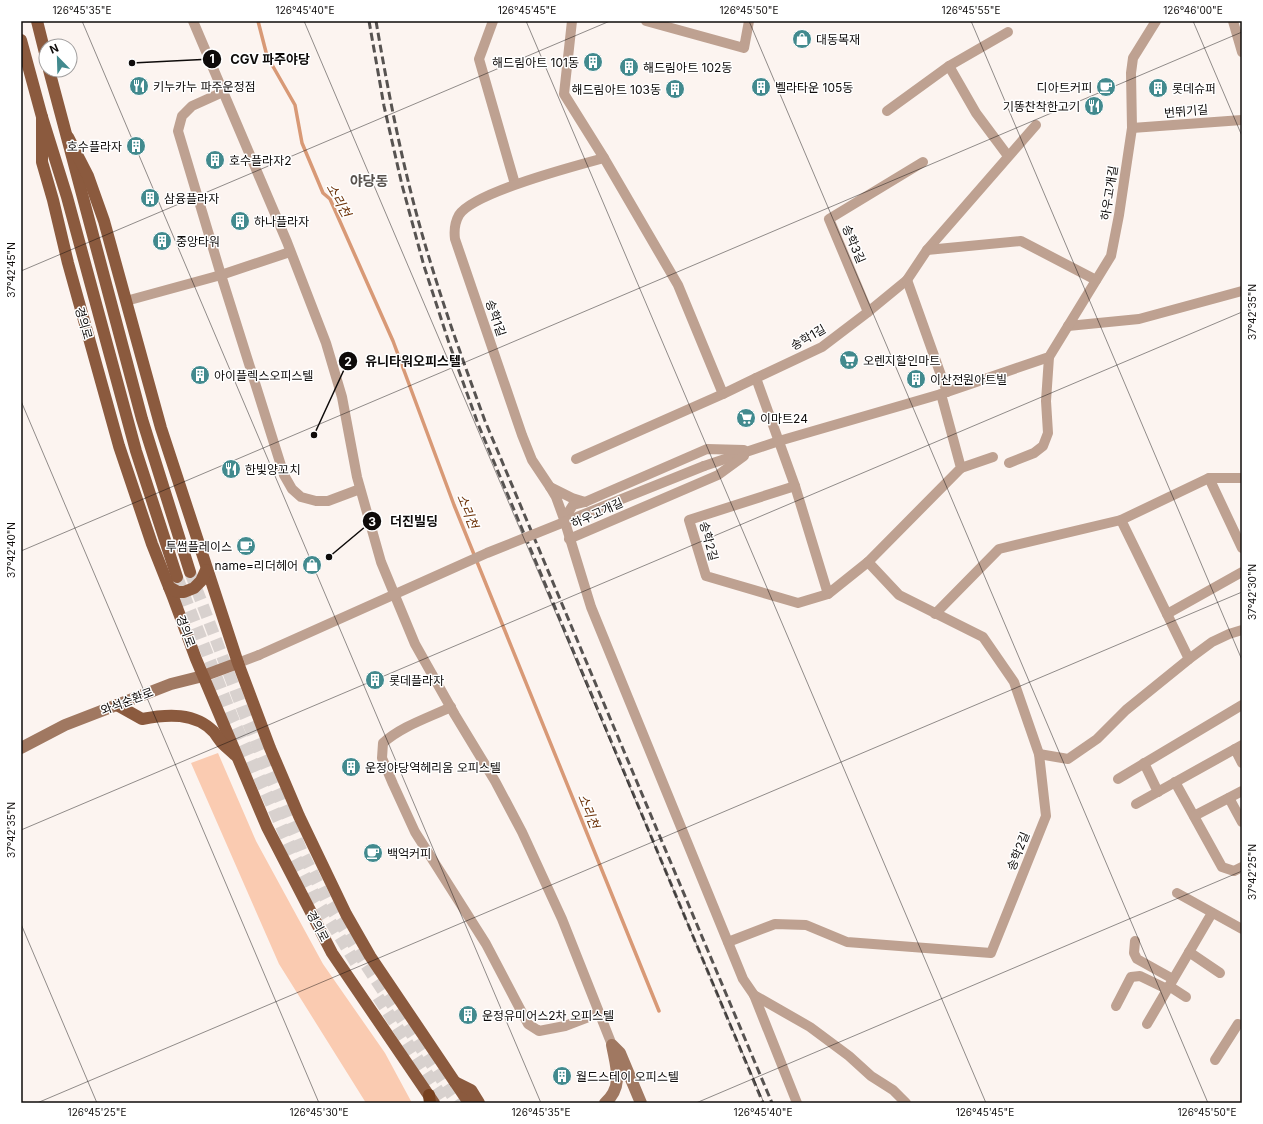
<svg xmlns="http://www.w3.org/2000/svg" width="1263" height="1124" font-family="Inter,'Noto Sans KR',sans-serif">
<style>
.green{fill:#facbb1}
.lines{fill:none;stroke-linecap:round;stroke-linejoin:round}
.stream{stroke:#d89976;stroke-width:3.5}
.primary-tunnel{stroke:#d8d1ce;stroke-width:12;stroke-dasharray:12 6;stroke-linecap:butt}
.street{stroke:#bea191;stroke-width:10}
.secondary{stroke:#a07861;stroke-width:12}
.primary{stroke:#8b5a3e;stroke-width:12}
.highway{stroke:#77401e;stroke-width:12}
.rail{stroke:#575351;stroke-width:3;stroke-dasharray:8 4;stroke-linecap:butt}
.street-bridge{stroke:#bea191;stroke-width:10}
.ticks{fill:none;stroke:#0e0b0a;stroke-width:1;stroke-opacity:0.45}
.labels{text-anchor:middle;dominant-baseline:central;stroke-width:3;stroke-linejoin:round;paint-order:stroke}
.poi-label{font-size:12px;fill:#0e0b0a;stroke:#fff;text-anchor:start}
.street-label{font-size:12px;fill:#0e0b0a;stroke:#fff}
.water-label{font-size:13px;font-style:italic;fill:#6e340b;stroke:#fff}
.quarter-label{font-size:14px;font-weight:bold;fill:#58524e;stroke:#fff}
.leader{fill:none;stroke:#0e0b0a;stroke-width:1.5}
.callout-dot{fill:#0e0b0a;stroke:#fff;stroke-width:1.5}
.mark-label{font-size:12px;text-anchor:middle;font-weight:bold;fill:#fff}
.callout-label{font-size:13px;text-anchor:middle;font-weight:bold;fill:#0e0b0a;stroke:#fff;stroke-width:3;stroke-linejoin:round;paint-order:stroke}
.neatline{fill:none;stroke:#0e0b0a;stroke-width:1.5}
.ticks-label{font-size:10px;text-anchor:middle;fill:#0e0b0a}
</style>
<rect width="100%" height="100%" fill="#fcf4f0"/>
<!-- green -->
<polygon class="green" points="218,753 256,841 323,964 385,1053 412,1103 366,1103 279,964 191,763"/>
<g class="lines">
<!-- stream -->
<polyline class="stream" points="258,21 267,56 295,105 302,143 323,193 330,199 393,341 454,505 659,1011"/>
<!-- primary-tunnel -->
<g class="primary-tunnel">
<polyline points="190,572 244,713 302,852 326,900 364,962 457,1103"/>
<polyline points="177,577 233,719 294,855 316,898 357,965"/>
<polyline points="378,997 446,1103"/>
</g>
<!-- street -->
<g class="street">
<polyline points="193,21 287,242 326,343 342,397 357,477 381,562 415,644 455,715 495,781 522,832 562,919 612,1045"/>
<polyline points="493,21 479,59 515,184"/>
<polyline points="572,21 564,94 604,158 678,285 723,394 756,378 795,486 828,594 868,562 961,468 941,394"/>
<polyline points="646,21 744,48 749,21"/>
<polyline points="1233,21 1242,52"/>
<polyline points="949,66 1008,32"/>
<polyline points="223,92 192,106 182,116 178,131 221,275 284,475 292,489 301,497 316,501 328,501 360,489"/>
<polyline points="887,111 949,66 976,113 1008,156"/>
<polyline points="1132,128 1242,120"/>
<polyline points="923,162 829,219 868,312 907,280 927,250 1036,125"/>
<polyline points="927,250 1021,241 1096,280"/>
<polyline points="907,280 947,392"/>
<polyline points="126,301 221,275 290,252"/>
<polyline points="1068,326 1139,319 1242,291"/>
<polyline points="756,378 822,347 868,312"/>
<polyline points="576,459 723,394"/>
<polyline points="1009,463 1034,453 1043,446 1048,433 1046,401 1049,357"/>
<polyline points="704,466 779,441 941,394 1049,357 1111,256 1119,215 1132,128 1131,73 1133,58 1156,21"/>
<polyline points="961,468 993,457"/>
<polyline points="1209,478 1242,548"/>
<polyline points="795,486 689,520 706,576 798,603 828,594"/>
<path d="M 550,487 L 532,460 L 522,435 L 455,239 C 454,231 455,222 459,215 C 474,192 575,166 604,158"/>
<polyline points="585,502 572,498 550,487 556,497 564,519 591,607 743,979 754,995 810,1027 849,1056 871,1076 893,1090 906,1103"/>
<polyline points="564,519 573,505 585,502 707,449 744,450"/>
<polyline points="1121,520 1189,659"/>
<polyline points="569,539 718,475 744,456"/>
<polyline points="935,614 999,549 1121,520 1209,478 1242,478"/>
<polyline points="1167,614 1242,572"/>
<polyline points="238,663 259,655"/>
<path d="M 451,707 C 428,718 402,726 383,743 L 382,758 L 393,784 L 415,832 L 486,944 L 528,1024 L 539,1031 L 565,1026 L 599,1013"/>
<polyline points="1235,749 1242,763"/>
<polyline points="1039,754 1068,759 1097,739 1126,710 1189,659 1212,642 1229,634 1242,630"/>
<polyline points="1144,763 1158,792"/>
<polyline points="1118,779 1242,705"/>
<polyline points="1175,782 1222,867 1234,871 1242,867"/>
<polyline points="1229,798 1242,822"/>
<polyline points="1136,804 1242,745"/>
<polyline points="1194,816 1242,791"/>
<polyline points="1177,893 1242,929"/>
<polyline points="1135,941 1134,953 1137,959 1173,979"/>
<polyline points="728,942 775,924 806,925 847,942 991,953 1046,816 1039,754 1014,682 983,637 899,595 868,562"/>
<polyline points="1189,952 1220,973"/>
<polyline points="1169,986 1186,997"/>
<polyline points="754,995 797,1103"/>
<polyline points="1116,1006 1131,977 1140,976 1167,989"/>
<polyline points="1147,1024 1212,913"/>
<polyline points="1215,1060 1238,1024"/>
</g>
<!-- secondary -->
<g class="secondary">
<polyline points="21,748 65,725 171,684 203,676 238,663"/>
<path d="M 605,1103 C 624,1087 616,1066 612,1045 L 620,1053 L 641,1103"/>
</g>
<!-- primary -->
<g class="primary">
<polyline points="37,21 46,57"/>
<polyline points="21,40 42,117 67,197 136,451 177,577"/>
<polyline points="49,70 142,419 190,572"/>
<polyline points="42,117 42,162 53,200 68,263 119,446 152,544 173,597 196,659 267,827 332,953 434,1103"/>
<polyline points="68,137 88,176 104,221 161,428 238,663 270,748 299,816 346,914 370,956 469,1103"/>
<polyline points="169,587 178,592 184,592 194,588 201,581 206,570"/>
<path d="M 117,705 L 142,719 C 167,714 195,712 214,732 C 217,736 220,741 223,744 C 227,748 231,751 235,755"/>
<polyline points="455,1082 471,1090 479,1103"/>
</g>
<!-- highway -->
<polyline class="highway" points="429,1095 430,1103"/>
<!-- rail -->
<g class="rail">
<polyline points="369,21 384,106 402,185 424,266 449,343 478,424 763,1103"/>
<path d="M 376,21 C 390,103 406,184 431,264 C 447,317 466,369 485,421 L 772,1103"/>
</g>
<!-- street-bridge -->
<polyline class="street-bridge" points="259,655 487,553 704,466"/>
</g>
<!-- ticks -->
<path class="ticks" d="M 82,21 L 541,1103M 304,21 L 764,1103M 526,21 L 986,1103M 749,21 L 1208,1103M 971,21 L 1242,660M 1193,21 L 1242,136M 21,271 L 610,21M 21,401 L 319,1103M 21,551 L 1242,32M 21,830 L 1242,312M 21,924 L 97,1103M 37,1103 L 1242,592M 696,1103 L 1242,871"/>
<!-- icons -->
<defs>
<symbol id="shop-disc" viewBox="-11 -11 22 22"><circle r="9.5" fill="#428a8e" stroke="#fff"/><path d="M-5-2.5h2.3a2.7 3.5 0 0 1 5.4 0H5L5.5 6h-11ZM-1.5-2.5h3a1.5 2.3 0 0 0-3 0Z" fill="#fff"/></symbol>
<symbol id="building-disc" viewBox="-11 -11 22 22"><circle r="9.5" fill="#428a8e" stroke="#fff"/><path d="M-4-6H4V6H1V3H-1V6H-4ZM-2.5-4.3h1.7v1.8h-1.7ZM.8-4.3h1.7v1.8H.8ZM-2.5-1h1.7V.8h-1.7ZM.8-1h1.7V.8H.8Z" fill="#fff"/></symbol>
<symbol id="restaurant-disc" viewBox="-11 -11 22 22"><circle r="9.5" fill="#428a8e" stroke="#fff"/><path d="M-5-6h1v4h1v-4h1v4h1v-4h1v5L-1.5 .5V6h-2V.5L-5-1ZM5-6V6H3V1.5H1.5Q1.5-4 5-6Z" fill="#fff"/></symbol>
<symbol id="cafe-disc" viewBox="-11 -11 22 22"><circle r="9.5" fill="#428a8e" stroke="#fff"/><path d="M-5.5-4.5H6V0H3Q3 3.5 0 3.5H-2.5Q-5.5 3.5-5.5 0ZM3-3.2v2h1.7v-2ZM-6 4.5H4V6H-6Z" fill="#fff"/></symbol>
<symbol id="supermarket-disc" viewBox="-11 -11 22 22"><circle r="9.5" fill="#428a8e" stroke="#fff"/><path d="M-6-5.5h2.5l.6 2H6L4.5 2H-2.5L-4.4-4H-6ZM-1.5 3.2a1.3 1.3 0 1 0 .1 0ZM3 3.2a1.3 1.3 0 1 0 .1 0Z" fill="#fff"/></symbol>
</defs>
<g fill-rule="evenodd">
<use href="#shop-disc" x="791" y="28" width="22" height="22"/>
<use href="#building-disc" x="582" y="51" width="22" height="22"/>
<use href="#building-disc" x="618" y="56" width="22" height="22"/>
<use href="#restaurant-disc" x="128" y="75" width="22" height="22"/>
<use href="#building-disc" x="750" y="76" width="22" height="22"/>
<use href="#cafe-disc" x="1095" y="76" width="22" height="22"/>
<use href="#building-disc" x="1147" y="77" width="22" height="22"/>
<use href="#building-disc" x="664" y="78" width="22" height="22"/>
<use href="#restaurant-disc" x="1083" y="95" width="22" height="22"/>
<use href="#building-disc" x="125" y="135" width="22" height="22"/>
<use href="#building-disc" x="204" y="149" width="22" height="22"/>
<use href="#building-disc" x="139" y="187" width="22" height="22"/>
<use href="#building-disc" x="229" y="210" width="22" height="22"/>
<use href="#building-disc" x="151" y="230" width="22" height="22"/>
<use href="#supermarket-disc" x="838" y="349" width="22" height="22"/>
<use href="#building-disc" x="189" y="364" width="22" height="22"/>
<use href="#building-disc" x="905" y="368" width="22" height="22"/>
<use href="#supermarket-disc" x="735" y="407" width="22" height="22"/>
<use href="#restaurant-disc" x="220" y="458" width="22" height="22"/>
<use href="#cafe-disc" x="235" y="535" width="22" height="22"/>
<use href="#shop-disc" x="301" y="554" width="22" height="22"/>
<use href="#building-disc" x="364" y="669" width="22" height="22"/>
<use href="#building-disc" x="340" y="756" width="22" height="22"/>
<use href="#cafe-disc" x="362" y="842" width="22" height="22"/>
<use href="#building-disc" x="457" y="1004" width="22" height="22"/>
<use href="#building-disc" x="551" y="1065" width="22" height="22"/>
</g>
<g class="labels">
<!-- poi labels -->
<g class="poi-label">
<text x="816" y="39">대동목재</text>
<text x="579" y="62" text-anchor="end">해드림아트 101동</text>
<text x="643" y="67">해드림아트 102동</text>
<text x="153" y="86">키누카누 파주운정점</text>
<text x="775" y="87">벨라타운 105동</text>
<text x="1092" y="87" text-anchor="end">디아트커피</text>
<text x="1172" y="88">롯데슈퍼</text>
<text x="661" y="89" text-anchor="end">해드림아트 103동</text>
<text x="1080" y="106" text-anchor="end">기똥찬착한고기</text>
<text x="122" y="146" text-anchor="end">호수플라자</text>
<text x="229" y="160">호수플라자2</text>
<text x="164" y="198">삼융플라자</text>
<text x="254" y="221">하나플라자</text>
<text x="176" y="241">중앙타워</text>
<text x="863" y="360">오렌지할인마트</text>
<text x="214" y="375">아이플렉스오피스텔</text>
<text x="930" y="379">이산전원아트빌</text>
<text x="760" y="418">이마트24</text>
<text x="245" y="469">한빛양꼬치</text>
<text x="232" y="546" text-anchor="end">투썸플레이스</text>
<text x="298" y="565" text-anchor="end">name=리더헤어</text>
<text x="389" y="680">롯데플라자</text>
<text x="365" y="767">운정야당역헤리움 오피스텔</text>
<text x="387" y="853">백억커피</text>
<text x="482" y="1015">운정유미어스2차 오피스텔</text>
<text x="576" y="1076">월드스테이 오피스텔</text>
</g>
<!-- street labels -->
<g class="street-label">
<text transform="translate(1186 111) rotate(-5)">번뛰기길</text>
<text transform="translate(1109 193) rotate(-81)">하우고개길</text>
<text transform="translate(854 244) rotate(67)">송학3길</text>
<text transform="translate(496 318) rotate(71)">송학1길</text>
<text transform="translate(84 323) rotate(74)">경의로</text>
<text transform="translate(808 337) rotate(-30)">송학1길</text>
<text transform="translate(597 513) rotate(-24)">하우고개길</text>
<text transform="translate(709 541) rotate(75)">송학2길</text>
<text transform="translate(186 631) rotate(70)">경의로</text>
<text transform="translate(127 701) rotate(-21)">와석순환로</text>
<text transform="translate(1018 851) rotate(-68)">송학2길</text>
<text transform="translate(318 926) rotate(62)">경의로</text>
</g>
<!-- water labels -->
<g class="water-label">
<text transform="translate(339 200) rotate(61)">소리천</text>
<text transform="translate(468 511) rotate(68)">소리천</text>
<text transform="translate(589 811) rotate(68)">소리천</text>
</g>
<!-- quarter labels -->
<g class="quarter-label">
<text x="369" y="180">야당동</text>
</g>
</g>
<!-- callouts -->
<path class="leader" d="M132 63L212 59M314 435L348 361M329 557L372 521"/>
<g class="callout-dot">
<circle cx="132" cy="63" r="4"/>
<circle cx="314" cy="435" r="4"/>
<circle cx="329" cy="557" r="4"/>
<circle cx="212" cy="59" r="10"/>
<circle cx="348" cy="361" r="10"/>
<circle cx="372" cy="521" r="10"/>
</g>
<g class="mark-label">
<text x="212" y="63">1</text>
<text x="348" y="366">2</text>
<text x="372" y="526">3</text>
</g>
<g class="callout-label">
<text x="270" y="64">CGV 파주야당</text>
<text x="413" y="366">유니타워오피스텔</text>
<text x="414" y="526">더진빌딩</text>
</g>
<!-- border -->
<rect width="1263" height="1124" fill="none" stroke="#ffffff" stroke-width="44"/>
<!-- north arrow -->
<g transform="translate(58 58) rotate(337)"><circle r="19" fill="#ffffff" stroke="#9f9d9d"/>
<path d="M0-3L7 15L0 10L-7 15Z" fill="#428a8e"/>
<text y="-6" font-size="11" font-weight="bold" text-anchor="middle" fill="#0e0b0a">N</text>
</g>
<rect x="22" y="22" width="1219" height="1080" class="neatline"/>
<g class="ticks-label">
<text x="82" y="14">126°45'35"E</text>
<text x="305" y="14">126°45'40"E</text>
<text x="527" y="14">126°45'45"E</text>
<text x="749" y="14">126°45'50"E</text>
<text x="971" y="14">126°45'55"E</text>
<text x="1193" y="14">126°46'00"E</text>
<text transform="translate(11 270) rotate(-90)" y="4">37°42'45"N</text>
<text transform="translate(1252 312) rotate(-90)" y="4">37°42'35"N</text>
<text transform="translate(11 550) rotate(-90)" y="4">37°42'40"N</text>
<text transform="translate(1252 592) rotate(-90)" y="4">37°42'30"N</text>
<text transform="translate(11 830) rotate(-90)" y="4">37°42'35"N</text>
<text transform="translate(1252 872) rotate(-90)" y="4">37°42'25"N</text>
<text x="97" y="1116">126°45'25"E</text>
<text x="319" y="1116">126°45'30"E</text>
<text x="541" y="1116">126°45'35"E</text>
<text x="763" y="1116">126°45'40"E</text>
<text x="985" y="1116">126°45'45"E</text>
<text x="1207" y="1116">126°45'50"E</text>
</g>
</svg>
